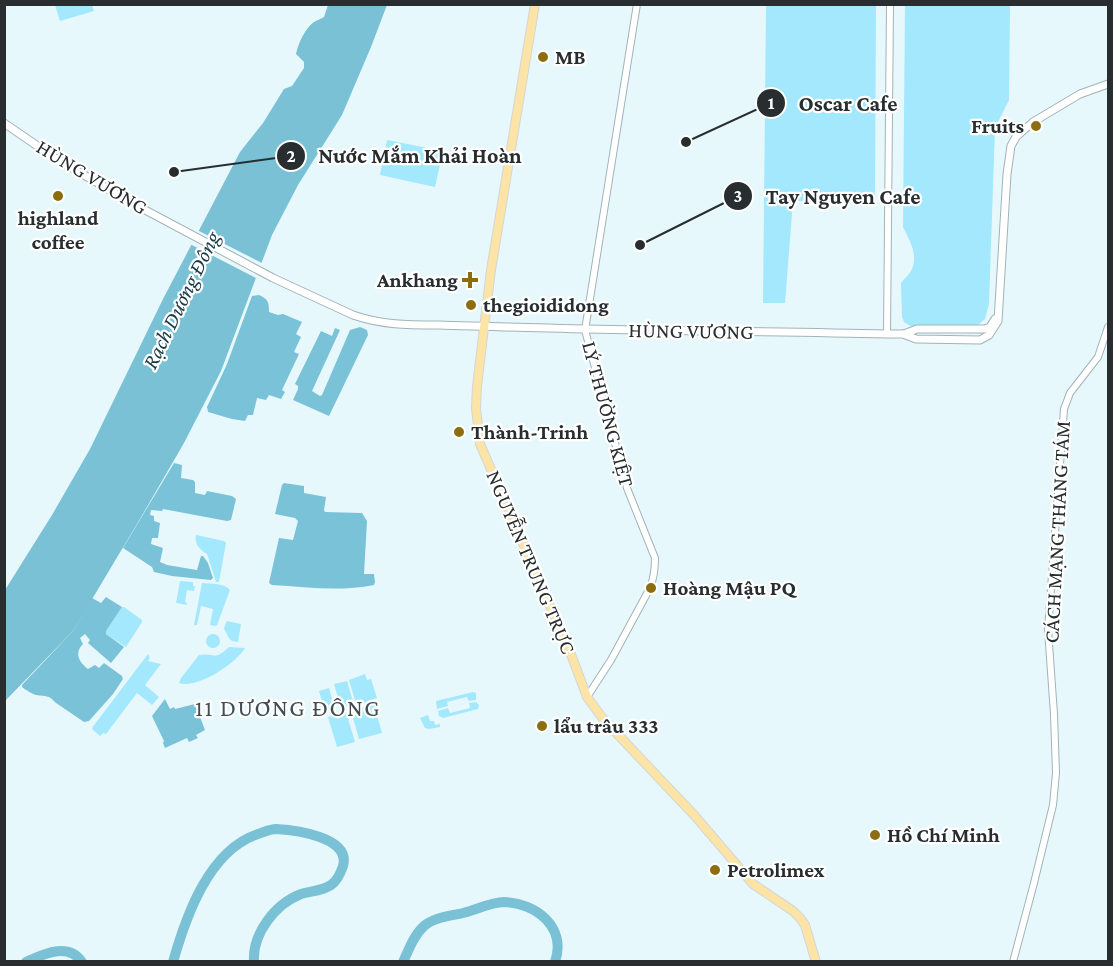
<svg xmlns="http://www.w3.org/2000/svg" width="1113" height="966" font-family="'Crimson Pro',serif">
<style>
.green{fill:#a3e8fd}
.forest{fill:#7ac2d7}
.water{fill:#7ac1d6}
.pier{fill:#e7f8fd}
.lines{fill:none;stroke-linecap:round;stroke-linejoin:round}
.river{stroke:#7ac1d6;stroke-width:10}
.tertiary-casing{stroke:#a2b3b8;stroke-width:8}
.secondary-casing{stroke:#a2b3b8;stroke-width:9}
.primary-casing{stroke:#d4d5d6;stroke-width:10}
.tertiary{stroke:#fff;stroke-width:6}
.secondary{stroke:#fff;stroke-width:7}
.primary{stroke:#fbe4a6;stroke-width:8}
.poi-dot{fill:#8c6e10;stroke:#fff;stroke-width:2}
.labels{text-anchor:middle;dominant-baseline:central;stroke-width:4.5;stroke-linejoin:round;paint-order:stroke}
.poi-label{font-size:21px;font-weight:bold;fill:#282e30;stroke:#fff;text-anchor:start}
.street-label{font-size:21px;fill:#282e30;stroke:#fff}
.water-label{font-size:22px;font-style:italic;fill:#193b45;stroke:#fff}
.quarter-label{font-size:24px;letter-spacing:1.5px;fill:#404e53;stroke:#fff}
.leader{fill:none;stroke:#282e30;stroke-width:2}
.callout-dot{fill:#282e30;stroke:#fff;stroke-width:2}
.mark-label{font-size:18px;text-anchor:middle;font-weight:bold;fill:#fff}
.callout-label{font-size:22px;text-anchor:middle;font-weight:bold;fill:#282e30;stroke:#fff;stroke-width:4.5;stroke-linejoin:round;paint-order:stroke}
</style>
<rect width="100%" height="100%" fill="#e7f8fd"/>
<!-- green -->
<g class="green">
<polygon points="55,5 92,5 94,11 60,21"/>
<polygon points="766,5 876,5 875,201 793,201 785,303 763,303"/>
<path d="M 905,5 L 1010,5 L 1009,100 L 995,128 L 989,304 L 985,319 L 978,325 L 912,327 L 904,322 L 902,317 L 901,283 C 904,279 909,275 911,271 C 919,256 910,241 903,227 Z"/>
<polygon points="387,140 443,151 435,187 380,175"/>
<path d="M 196,535 L 224,541 L 226,543 L 219,582 L 216,582 L 207,554 C 200,550 194,544 196,535 Z"/>
<polygon points="180,581 193,582 193,586 195,586 194,591 187,590 185,602 187,603 187,605 176,603"/>
<path d="M 202,583 C 212,584 224,583 230,590 L 217,625 L 215,626 L 210,625 L 213,609 L 201,606 L 197,625 L 194,625 Z"/>
<polygon points="122,607 124,607 142,620 142,622 126,647 106,634 106,631"/>
<path d="M 227,621 L 241,624 L 238,642 C 227,641 229,636 224,629 L 225,625 Z"/>
<circle cx="213" cy="641" r="7"/>
<path d="M 229,647 L 245,648 C 235,664 198,689 179,683 L 181,678 L 199,655 C 216,652 213,662 229,647 Z"/>
<polygon points="148,654 150,658 148,661 161,664 145,685 159,697 152,705 137,693 106,734 103,733 100,736 93,730 92,728"/>
<polygon points="365,674 367,680 371,679 377,698 358,705 356,704 349,680"/>
<polygon points="347,681 354,705 341,708 334,684"/>
<polygon points="329,688 335,709 325,712 319,691"/>
<polygon points="473,692 476,693 476,700 469,701 467,697 447,702 448,706 437,709 436,701"/>
<polygon points="476,702 479,705 478,709 443,718 439,716 438,711 448,708 450,713 470,708 469,703"/>
<polygon points="374,704 382,733 359,739 351,711"/>
<polygon points="346,712 355,742 337,747 328,717"/>
<polygon points="428,715 430,721 434,721 435,725 440,724 440,727 429,729 425,728 420,718"/>
</g>
<!-- forest -->
<g class="forest">
<path d="M 259,295 C 268,299 269,302 269,312 L 278,315 L 283,314 L 302,322 L 296,334 L 301,337 L 294,352 L 299,354 L 282,390 L 285,392 L 281,399 L 269,395 L 266,400 L 257,398 L 253,415 L 248,415 L 245,421 L 232,419 L 208,412 L 207,407 L 227,364 L 252,296 Z"/>
<polygon points="360,327 367,330 368,335 329,416 293,400 298,389 298,386 295,384 321,331 332,336 335,328 340,330 312,391 320,396 322,395 350,330"/>
<polygon points="174,463 182,465 181,478 193,480 195,482 195,493 205,495 207,491 232,496 236,499 231,520 227,521 163,509 162,511 151,510 150,515 154,516 154,521 160,523 158,538 152,538 151,544 163,548 160,562 167,565 197,570 201,556 203,556 208,563 213,578 211,580 172,576 154,572 152,567 123,548"/>
<path d="M 284,483 L 304,486 L 304,493 L 326,497 L 324,510 L 325,512 L 362,513 L 367,521 L 364,574 L 374,574 L 375,582 L 374,585 C 339,592 307,587 272,585 L 269,583 L 279,538 L 293,540 L 298,521 L 295,518 L 275,514 L 282,485 Z"/>
<path d="M 106,597 L 122,607 L 106,631 L 106,634 L 124,647 L 111,663 L 88,643 L 90,640 L 85,634 L 80,638 L 83,644 C 74,653 79,662 88,669 L 95,665 L 99,668 L 104,663 L 122,676 L 123,679 L 113,694 L 89,721 L 84,722 L 56,703 C 48,694 46,697 36,695 C 32,694 26,690 22,687 L 22,685 L 73,631 L 92,598 L 101,603 Z"/>
<polygon points="165,699 170,709 174,707 175,709 195,704 205,730 196,735 198,738 189,742 187,738 165,748 163,743 164,741 152,716"/>
</g>
<!-- water -->
<path class="water" d="M 328,5 L 387,5 L 371,47 L 342,115 L 298,185 L 272,235 L 221,371 L 184,443 L 140,519 L 73,631 L 5,701 L 5,590 L 52,515 L 90,449 L 163,299 L 240,152 L 263,123 L 284,89 L 292,86 L 304,68 L 304,62 L 296,54 C 298,44 305,28 314,22 C 317,20 321,19 324,17 Z"/>
<!-- pier -->
<polygon class="pier" points="195,229 264,264 258,279 188,243"/>
<g class="lines">
<!-- river -->
<g class="river">
<path d="M 26,962 C 44,954 68,942 82,962"/>
<path d="M 173,962 C 186,916 209,850 258,834 C 264,832 270,829 276,829 C 295,830 351,837 343,866 C 341,872 337,881 331,885 C 322,891 311,891 301,894 C 275,904 252,934 254,962"/>
<path d="M 403,962 C 409,949 414,935 424,926 C 434,917 451,916 463,913 C 475,910 492,902 504,902 C 536,903 567,927 555,962"/>
</g>
<defs>
<g id="tertiary">
<polyline points="887,334 890,4"/>
<path d="M 587,697 L 611,660 L 650,588 C 654,578 655,569 655,558 L 627,488 L 585,330 L 637,4"/>
<polyline points="1013,962 1034,883 1053,805 1056,773 1054,714 1048,630 1064,409 1070,393 1098,357 1108,327"/>
</g>
<g id="secondary">
<path d="M 4,123 L 55,158 L 132,203 L 273,278 L 353,315 C 382,325 407,325 438,325 C 461,326 483,326 506,327 C 633,331 760,331 887,334 L 903,334 L 916,339 L 980,340 L 989,335 L 998,321 L 1007,174 L 1011,146 L 1016,137 L 1033,122 L 1080,94 L 1108,84"/>
<polyline points="904,334 917,329 985,329 990,327 995,319"/>
</g>
<polyline id="primary" points="535,4 491,270 477,386 476,408 480,444 572,657 587,697 604,720 695,816 753,884 793,911 800,918 805,925 816,962"/>
</defs>
<!-- tertiary casing -->
<use href="#tertiary" class="tertiary-casing"/>
<!-- secondary casing -->
<use href="#secondary" class="secondary-casing"/>
<!-- primary casing -->
<use href="#primary" class="primary-casing"/>
<!-- tertiary -->
<use href="#tertiary" class="tertiary"/>
<!-- secondary -->
<use href="#secondary" class="secondary"/>
<!-- primary -->
<use href="#primary" class="primary"/>
</g>
<!-- markers -->
<g class="poi-dot">
<circle cx="543" cy="57" r="6"/>
<circle cx="1036" cy="126" r="6"/>
<circle cx="58" cy="196" r="6"/>
<path d="M467 271h6v6h6v6h-6v6h-6v-6h-6v-6h6z"/>
<circle cx="471" cy="305" r="6"/>
<circle cx="459" cy="432" r="6"/>
<circle cx="651" cy="588" r="6"/>
<circle cx="542" cy="726" r="6"/>
<circle cx="875" cy="835" r="6"/>
<circle cx="715" cy="870" r="6"/>
</g>
<g class="labels">
<!-- poi labels -->
<g class="poi-label">
<text x="555" y="57">MB</text>
<text x="1024" y="126" text-anchor="end">Fruits</text>
<text x="58" y="218" text-anchor="middle">highland<tspan x="58" dy="24">coffee</tspan></text>
<text x="458" y="280" text-anchor="end">Ankhang</text>
<text x="483" y="305">thegioididong</text>
<text x="471" y="432">Thành-Trinh</text>
<text x="663" y="588">Hoàng Mậu PQ</text>
<text x="554" y="726">lẩu trâu 333</text>
<text x="887" y="835">Hồ Chí Minh</text>
<text x="727" y="870">Petrolimex</text>
</g>
<!-- street labels -->
<g class="street-label">
<text transform="translate(92 177) rotate(31)">HÙNG VƯƠNG</text>
<text transform="translate(691 331) rotate(1)">HÙNG VƯƠNG</text>
<text transform="translate(608 414) rotate(75)">LÝ THƯỜNG KIỆT</text>
<text transform="translate(1057 532) rotate(-87)">CÁCH MẠNG THÁNG TÁM</text>
<text transform="translate(531 562) rotate(67)">NGUYỄN TRUNG TRỰC</text>
</g>
<!-- water labels -->
<g class="water-label">
<text transform="translate(181 300) rotate(-64)">Rạch Dương Đông</text>
</g>
<!-- quarter labels -->
<g class="quarter-label">
<text x="288" y="707">11 DƯƠNG ĐÔNG</text>
</g>
</g>
<!-- callouts -->
<path class="leader" d="M686 142L771 103M174 172L291 156M640 245L738 196"/>
<g class="callout-dot">
<circle cx="686" cy="142" r="6"/>
<circle cx="174" cy="172" r="6"/>
<circle cx="640" cy="245" r="6"/>
<circle cx="771" cy="103" r="15"/>
<circle cx="291" cy="156" r="15"/>
<circle cx="738" cy="196" r="15"/>
</g>
<g class="mark-label">
<text x="771" y="109">1</text>
<text x="291" y="162">2</text>
<text x="738" y="202">3</text>
</g>
<g class="callout-label">
<text x="848" y="111">Oscar Cafe</text>
<text x="420" y="163">Nước Mắm Khải Hoàn</text>
<text x="843" y="204">Tay Nguyen Cafe</text>
</g>
<!-- border -->
<rect width="1113" height="966" fill="none" stroke="#282e30" stroke-width="12"/>
</svg>
